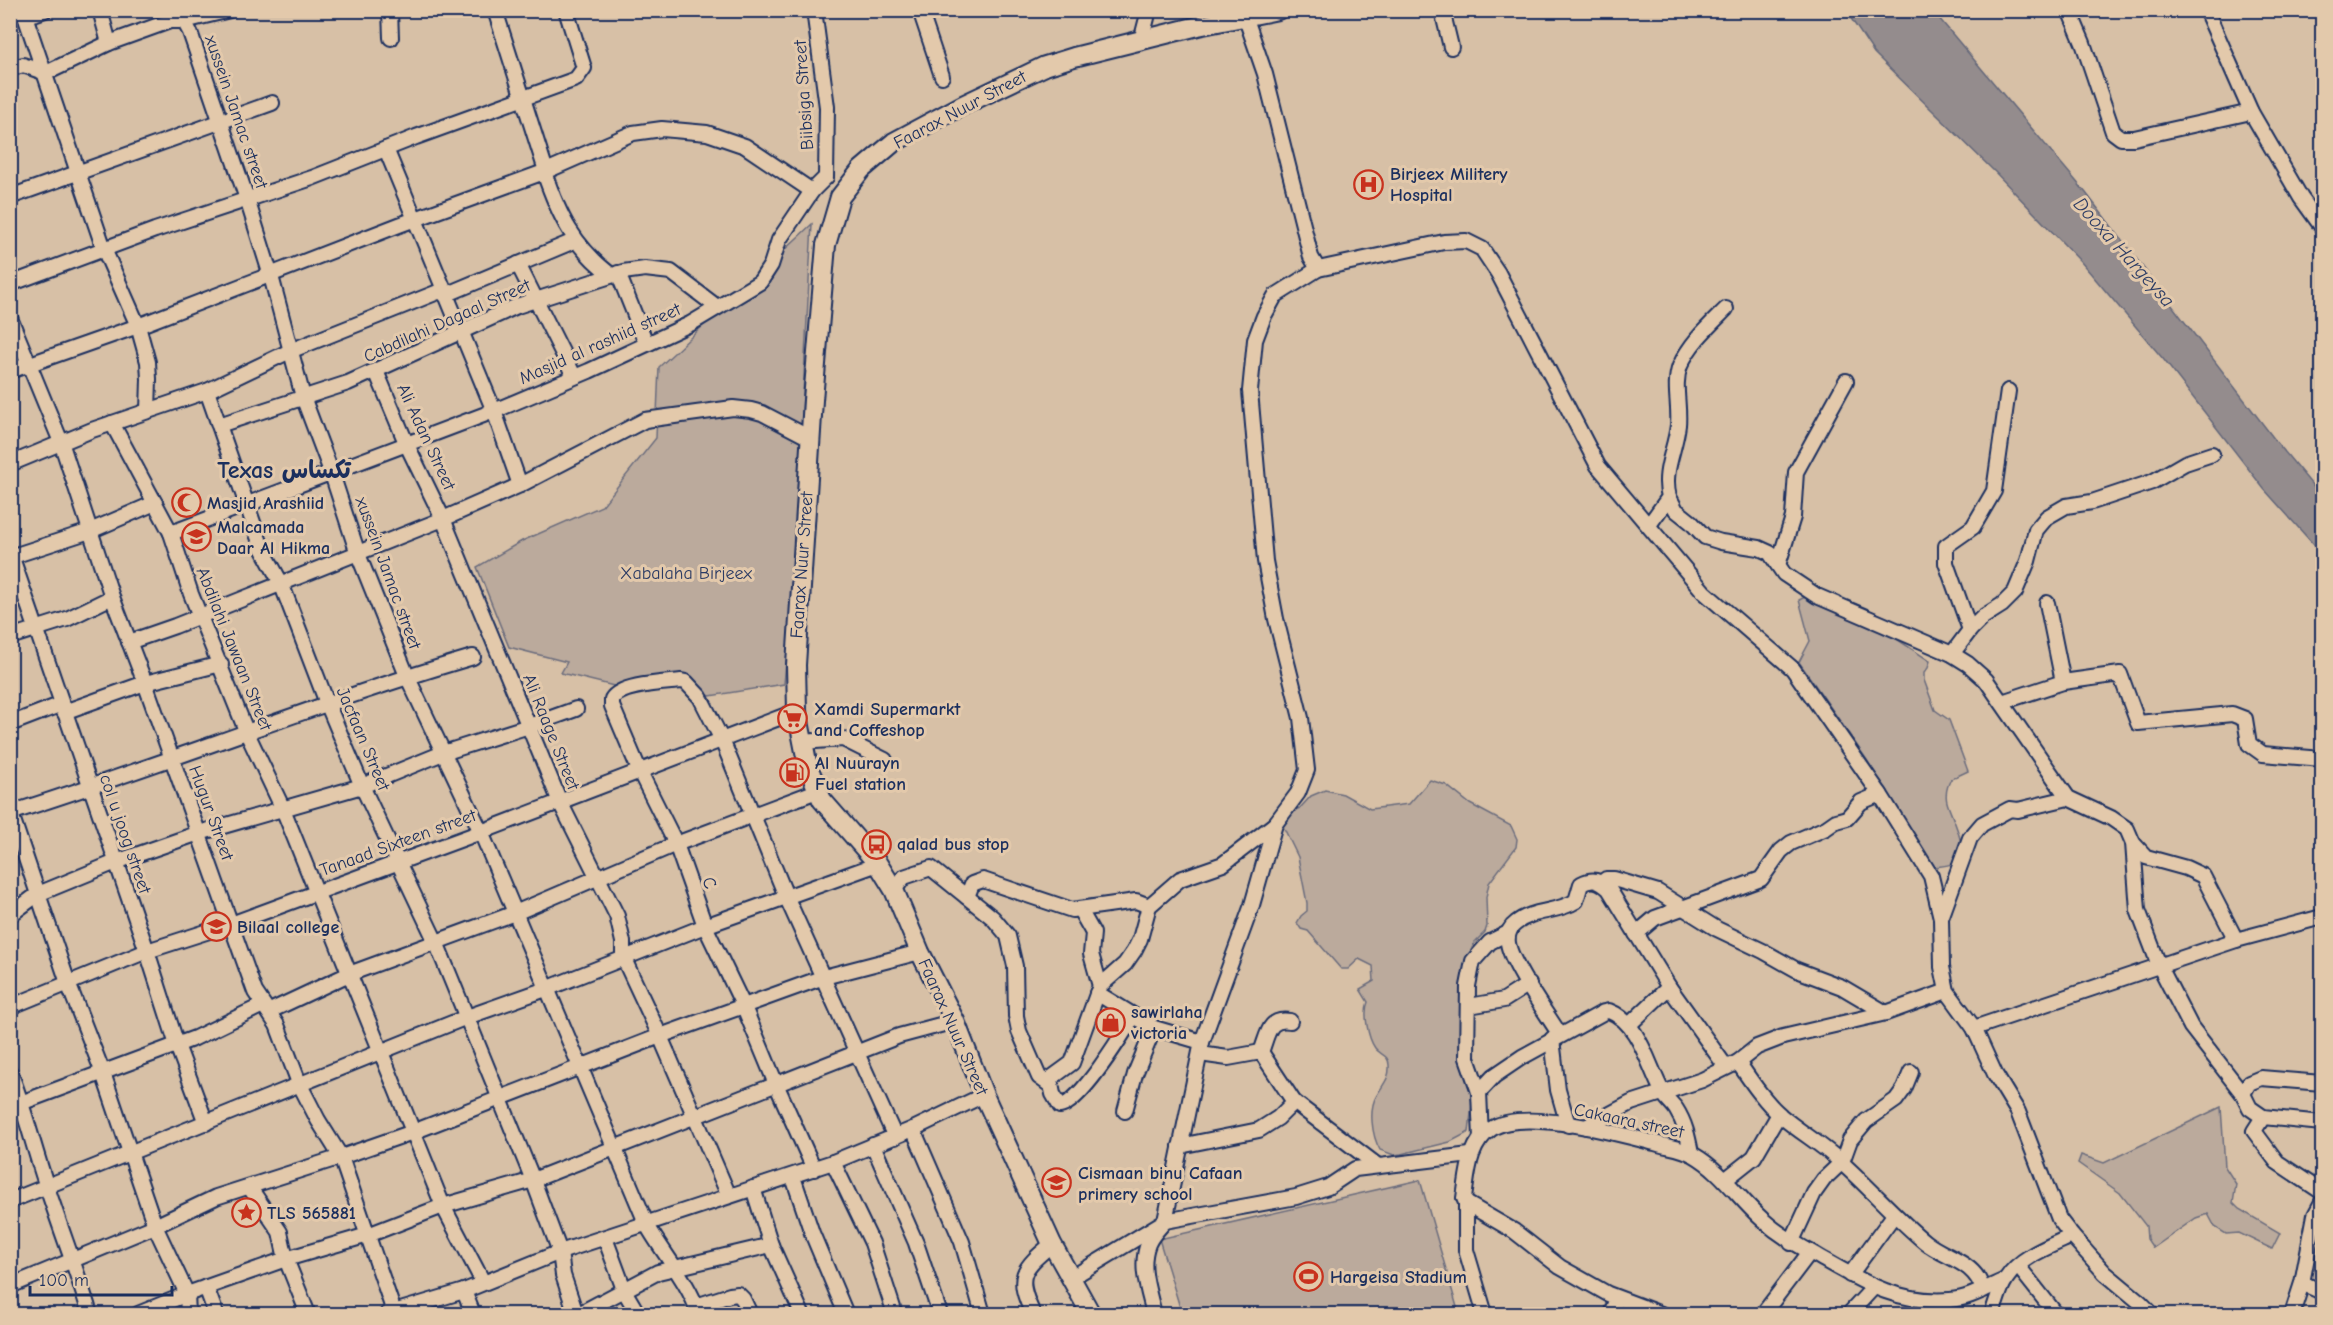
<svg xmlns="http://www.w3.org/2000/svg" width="2333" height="1325" font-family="'Comic Neue','Playpen Sans Arabic',sans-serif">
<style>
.green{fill:#bbaa9c;stroke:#6b6c7d;stroke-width:1.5}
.water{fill:#948c8d;stroke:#64677a;stroke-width:1.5}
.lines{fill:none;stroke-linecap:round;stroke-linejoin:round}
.minor-casing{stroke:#1b2f5e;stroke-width:18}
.major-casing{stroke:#1b2f5e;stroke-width:22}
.minor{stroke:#e3c9ab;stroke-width:14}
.major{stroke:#e3c9ab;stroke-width:18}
.labels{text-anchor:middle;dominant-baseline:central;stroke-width:6;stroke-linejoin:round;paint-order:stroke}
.street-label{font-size:18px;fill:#1b2f5e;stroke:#e3c9ab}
.poi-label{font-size:18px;font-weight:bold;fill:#1b2f5e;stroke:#e3c9ab;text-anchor:start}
.park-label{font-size:18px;fill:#2b3b64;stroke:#e3c9ab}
.water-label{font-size:20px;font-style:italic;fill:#2d3d65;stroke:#e3c9ab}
.district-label{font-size:24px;font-weight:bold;fill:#1b2f5e;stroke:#e3c9ab}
</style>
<rect width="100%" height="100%" fill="#d7c0a6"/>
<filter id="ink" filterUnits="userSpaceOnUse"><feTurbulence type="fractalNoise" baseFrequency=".0167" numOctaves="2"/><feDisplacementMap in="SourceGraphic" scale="12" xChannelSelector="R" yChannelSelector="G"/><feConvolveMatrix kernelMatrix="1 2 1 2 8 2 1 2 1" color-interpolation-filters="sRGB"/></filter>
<g filter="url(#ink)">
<!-- green -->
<g class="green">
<polygon points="812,224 793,584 784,684 710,696 686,682 618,687 561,673 567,662 509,647 477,567 522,541 602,506 656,438 659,367"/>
<path d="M 1807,596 L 1880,628 L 1930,661 L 1928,668 L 1924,673 L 1924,680 L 1935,710 L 1949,720 L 1968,771 L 1951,779 C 1947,786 1945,794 1947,802 C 1950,815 1971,850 1956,862 C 1951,866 1940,866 1933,867 L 1927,862 L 1867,760 L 1799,662 L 1810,641 L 1799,600 Z"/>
<path d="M 1430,780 L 1446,785 L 1470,804 L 1511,826 L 1517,839 L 1516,847 L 1489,883 L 1486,897 L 1487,926 L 1485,932 L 1474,943 L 1462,975 L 1462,1054 L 1468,1075 L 1472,1103 L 1469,1132 L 1450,1142 L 1401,1154 L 1394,1155 L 1380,1150 C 1372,1136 1368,1109 1377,1095 C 1383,1084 1390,1079 1389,1065 C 1389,1055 1380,1055 1375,1048 C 1368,1038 1363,1013 1368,1002 L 1360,989 L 1374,981 L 1373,966 L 1359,959 L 1348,969 L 1341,969 L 1308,931 L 1301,929 L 1297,923 L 1301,916 L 1307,911 L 1307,903 L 1298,857 L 1281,822 L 1285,814 L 1300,808 L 1311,796 L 1325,790 L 1343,794 L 1370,809 L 1409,804 Z"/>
<polygon points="2221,1107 2225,1167 2236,1184 2233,1203 2239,1209 2280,1233 2272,1249 2239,1233 2226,1234 2215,1227 2208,1214 2196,1218 2153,1248 2147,1239 2146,1226 2120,1193 2078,1163 2081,1155 2104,1163"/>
<polygon points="1420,1180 1459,1314 1182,1314 1159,1239"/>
</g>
<!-- water -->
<polygon class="water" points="1846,11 1933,11 2086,193 2275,440 2322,497 2322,554 2264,489 2164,360 2081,262 1995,172 1874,53"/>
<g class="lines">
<defs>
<g id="minor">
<polyline points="23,10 104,249 138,326 148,362 149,379 148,411"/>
<polyline points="100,10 109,43"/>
<polyline points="390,10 391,38"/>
<polyline points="495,10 546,171"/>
<polyline points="814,10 827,107 826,177"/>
<polyline points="920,10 942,76"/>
<polyline points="1243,10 1265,74 1311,257 1318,269"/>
<polyline points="1442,10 1451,47"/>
<polyline points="2069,10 2083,43 2113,132 2121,138 2134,138 2251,112"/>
<polyline points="2206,10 2251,112 2301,198 2322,227"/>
<polyline points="25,17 45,10"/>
<path d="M 184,21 L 190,32 L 247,199 L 271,276 L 303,397 L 332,474 L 358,554 L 407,676 L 481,832 L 647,1225 C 664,1255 688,1281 699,1314"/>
<polyline points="1141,41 1147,18 1146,10"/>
<polyline points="10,69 23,65 46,73 109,43 170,21 184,21 230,10"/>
<polyline points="386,149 494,411 520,485"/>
<path d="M 544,172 C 559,216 574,247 611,275"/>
<polyline points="10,197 272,103"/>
<polyline points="518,264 574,376"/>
<polyline points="618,273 646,343"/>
<polyline points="10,284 155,230 312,178 416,137 576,79 584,68 566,10"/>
<polyline points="445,295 574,241"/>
<polyline points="10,318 61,442 112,597 145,683 255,992 277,1025 299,1083 318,1120 341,1157 394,1312"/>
<polyline points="10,371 138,326 399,225 544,172 633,133 662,129 707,133 745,146 812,191"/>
<polyline points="376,371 407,445 443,519 560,802 617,916 623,942 623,957 660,1036 729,1196"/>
<polyline points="207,391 262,548 281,583 327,703 362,786 436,942 533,1180 560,1252 563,1275 576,1314"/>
<polyline points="112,423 171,533 191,594 247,733 283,809 443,1206 483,1282"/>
<polyline points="219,425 348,383 517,306 623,272 645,269 671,272 717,307"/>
<polyline points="10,464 92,430 207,391 290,351 443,290"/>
<polyline points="1669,497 1676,510 1691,522 1705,537 1721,542 1759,548 1770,553 1784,574 1817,596 1952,654 1968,664 1986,680 2068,798 2111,818 2127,829 2133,843 2138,910 2159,965 2191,1027 2243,1094 2250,1108 2263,1117 2322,1123"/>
<path d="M 1649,525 L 1669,497 C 1662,472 1675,451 1678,425 C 1680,406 1673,384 1680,366 C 1690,343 1709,326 1726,309"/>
<polyline points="171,533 494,411 589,371 690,324 760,282 771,265 779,240 812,191 826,177"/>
<polyline points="10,552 147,951 177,1045 206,1123"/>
<polyline points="10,557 90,531 155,503"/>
<polyline points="1778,565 1793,517 1796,472 1846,381"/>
<polyline points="2047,603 2063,682"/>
<polyline points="1970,630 1946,563 1946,546 1973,527 1994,491 2008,391"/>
<polyline points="10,637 67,619 112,597"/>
<polyline points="129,642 175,626 443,519 520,485 645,420 733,408 751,410 762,413 810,438"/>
<polyline points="1952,654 1970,630 1983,617 2002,605 2015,592 2028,561 2036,530 2047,517 2066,506 2092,502 2152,482 2185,463 2212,454"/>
<polyline points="2002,702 2063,682 2120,674 2138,723 2232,714 2245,719 2249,744 2263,754 2322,759"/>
<polyline points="64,712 145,683 221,664"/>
<polyline points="10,724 62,704"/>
<polyline points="802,742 843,739 885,760"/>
<polyline points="10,811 68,983 103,1073 155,1226 187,1294 188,1314"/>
<path d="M 10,813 C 166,764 316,703 473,657"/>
<polyline points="2133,843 2146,857 2186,868 2203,876 2236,940"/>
<polyline points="1602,883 1606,879 1614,879 1658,892 1717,929 1763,951 1797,970 1842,987 1886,1013"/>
<polyline points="894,890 904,877 931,868 993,918 1008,936 1015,966 1016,1016 1019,1031 1039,1077 1050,1085"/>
<polyline points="967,897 972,884 983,880 1072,910 1136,901 1149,906"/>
<polyline points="1080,910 1093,933 1091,954 1100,986"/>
<polyline points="10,915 38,894 116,862 199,833 362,786 443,753 529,726 576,709"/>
<polyline points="1941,918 1970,838 1982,824 2010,809 2018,810 2068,798"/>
<polyline points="1636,934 1655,918 1761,879 1781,851 1791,843 1826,828 1836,821 1847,818 1861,802 1880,794"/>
<polyline points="1097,993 1154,1028 1202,1042"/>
<polyline points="1469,1006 1504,1000 1529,984"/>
<polyline points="10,1007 147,951 231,924 481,832 797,711"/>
<polyline points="270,1011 349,974 515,913 676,844 817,791"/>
<path d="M 1133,1017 C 1122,1035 1080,1104 1060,1106 L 1053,1094 L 1050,1079 L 1072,1063 L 1100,986 L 1125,964 L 1134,951 L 1140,939 L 1149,906 L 1180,879 L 1223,864 L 1275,824"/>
<polyline points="1629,1025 1669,987"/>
<polyline points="1974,1028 2236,940 2322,917"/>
<path d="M 1560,1035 C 1547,1014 1511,964 1508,943 C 1507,935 1509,928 1516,923 C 1533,909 1557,913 1576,901 L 1581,884 C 1593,878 1599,880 1609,889 L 1669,987 L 1726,1067"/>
<polyline points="1552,1039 1558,1090 1568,1125"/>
<path d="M 1261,1052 C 1268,1035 1268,1017 1290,1021"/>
<polyline points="1200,1054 1228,1058 1261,1052 1294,1102 1378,1166"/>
<path d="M 1738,1062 C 1751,1081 1764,1101 1781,1116 C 1801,1133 1823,1145 1842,1163 C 1871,1189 1896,1218 1925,1242 C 1946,1259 1975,1261 1983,1290"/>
<path d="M 10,1072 C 25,1110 34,1149 47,1187 C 61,1230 77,1271 90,1314"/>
<path d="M 1479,1092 L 1494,1076 L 1522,1057 L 1604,1012 L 1609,1011 C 1639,1022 1648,1065 1662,1091 C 1665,1098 1672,1103 1676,1109 C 1685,1123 1688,1137 1691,1153"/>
<polyline points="2243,1094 2249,1083 2261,1078 2322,1083"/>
<polyline points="10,1107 195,1038 263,1005"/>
<polyline points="1125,1111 1135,1074 1154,1028"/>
<polyline points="2263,1117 2254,1131 2277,1162 2322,1192"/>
<polyline points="1586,1127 1631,1103 1702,1080 1738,1062 1757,1047 1783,1037 1886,1013 1947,991"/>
<polyline points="913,1129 962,1242 983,1314"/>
<polyline points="1481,1138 1479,1092 1467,1058 1468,986 1473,961 1490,942 1508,933"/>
<polyline points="873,1145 916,1243 940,1314"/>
<polyline points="1180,1146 1259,1130 1278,1118 1294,1102"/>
<polyline points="833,1162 872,1243 895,1314"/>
<path d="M 814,1169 L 776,1084 L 744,1007 L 705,926 L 676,844 L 640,772 L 612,706 L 612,699 C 621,684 664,683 681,681 L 686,682 L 700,697 L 722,740 L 786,896 L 895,1137"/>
<polyline points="793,1177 812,1233 846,1314"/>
<polyline points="1725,1180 1754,1157 1779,1114"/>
<polyline points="250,1188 280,1232 286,1259 308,1314"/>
<polyline points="753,1188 771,1245 802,1314"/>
<polyline points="10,1201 467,1017 546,989 705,926 878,864"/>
<polyline points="1466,1203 1514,1231 1560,1267 1608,1294 1661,1314"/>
<polyline points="605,1238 625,1292 638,1314"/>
<polyline points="1791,1243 1814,1193 1824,1179 1842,1162 1850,1140 1866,1121 1896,1100 1904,1089 1911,1072"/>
<polyline points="2018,1266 2056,1314"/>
<polyline points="1850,1275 1894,1215"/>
<polyline points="1071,1278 1165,1221 1296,1197 1328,1187 1355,1169 1470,1155"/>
<polyline points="2302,1283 2322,1292"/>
<polyline points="10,1286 155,1226 216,1197 341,1157 413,1132 660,1036 824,977 920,952"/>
<polyline points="206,1287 216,1314"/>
<polyline points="464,1291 473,1314"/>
<polyline points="696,1306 730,1295 738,1294 743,1299 750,1314"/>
<polyline points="138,1314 187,1294 286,1259 368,1235 443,1206 533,1180 899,1036 955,1021"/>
<polyline points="387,1314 464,1291 560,1252 833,1162 913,1129 984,1095"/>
<polyline points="579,1314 658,1272 771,1245"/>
<path d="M 1033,1314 C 1015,1276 1022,1269 1052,1244"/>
<path d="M 1154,1314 C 1149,1292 1139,1267 1148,1244 C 1151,1236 1159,1228 1165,1221 L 1202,1042 L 1252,905 L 1275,824 L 1298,793 L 1307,770 L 1301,718 L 1276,619 L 1265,561 L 1250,391 L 1255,340 L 1264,316 L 1275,296 L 1318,269 L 1444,242 L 1466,241 L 1482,249 L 1498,273 L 1598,466 L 1704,592 L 1793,669 L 1880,794 L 1931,876 L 1941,918 L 1942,967 L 1947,991 L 1974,1028 L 1995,1074 L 2018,1112 L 2059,1219 L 2072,1236 L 2105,1273 L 2141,1303 L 2152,1314"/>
<path d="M 1485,1314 L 1466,1250 L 1466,1203 L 1464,1198 C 1468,1173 1468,1145 1491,1129 C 1523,1107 1619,1134 1655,1143 C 1667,1147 1683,1148 1694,1155 C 1722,1171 1739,1199 1763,1220 C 1782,1237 1798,1245 1819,1257 C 1863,1282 1897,1304 1950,1300 C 1969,1299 1988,1287 2005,1280"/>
<polyline points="1611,1314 1617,1298"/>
<polyline points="1763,1314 1810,1252"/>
<polyline points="1849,1314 1873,1288"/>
<path d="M 1992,1314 C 1996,1304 1999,1289 2006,1279 C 2020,1257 2048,1247 2072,1236"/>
<polyline points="2292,1314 2302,1283 2315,1215 2322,1202"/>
</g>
<polyline id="major" points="1091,1314 1052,1244 984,1095 955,1021 920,952 894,890 878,864 822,800 808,767 797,711 796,665 813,400 826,245 840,197 861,170 894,142 963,105 1045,66 1074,57 1198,26 1278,10"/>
</defs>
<!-- minor casing -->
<use href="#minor" class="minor-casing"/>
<!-- major casing -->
<use href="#major" class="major-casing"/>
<!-- minor -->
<use href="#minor" class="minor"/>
<!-- major -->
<use href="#major" class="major"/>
</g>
</g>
<!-- icons -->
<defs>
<symbol id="hospital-ring" viewBox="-11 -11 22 22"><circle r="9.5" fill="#e3c9ab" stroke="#c8321e" stroke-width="1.5"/><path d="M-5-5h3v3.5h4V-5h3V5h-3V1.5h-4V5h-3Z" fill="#c8321e"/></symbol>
<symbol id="mosque-ring" viewBox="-11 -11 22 22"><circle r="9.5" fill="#e3c9ab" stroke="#c8321e" stroke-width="1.5"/><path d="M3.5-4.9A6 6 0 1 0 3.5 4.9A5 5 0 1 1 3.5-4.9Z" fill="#c8321e"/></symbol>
<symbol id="school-ring" viewBox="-11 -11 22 22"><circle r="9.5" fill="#e3c9ab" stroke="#c8321e" stroke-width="1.5"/><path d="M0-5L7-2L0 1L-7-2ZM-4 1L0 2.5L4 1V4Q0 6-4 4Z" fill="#c8321e"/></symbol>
<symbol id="supermarket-ring" viewBox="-11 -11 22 22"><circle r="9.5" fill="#e3c9ab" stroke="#c8321e" stroke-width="1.5"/><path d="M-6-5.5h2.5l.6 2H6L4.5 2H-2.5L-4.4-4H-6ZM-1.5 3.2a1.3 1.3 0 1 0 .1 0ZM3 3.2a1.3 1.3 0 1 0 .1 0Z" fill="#c8321e"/></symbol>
<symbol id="fuel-ring" viewBox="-11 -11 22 22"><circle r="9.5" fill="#e3c9ab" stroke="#c8321e" stroke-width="1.5"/><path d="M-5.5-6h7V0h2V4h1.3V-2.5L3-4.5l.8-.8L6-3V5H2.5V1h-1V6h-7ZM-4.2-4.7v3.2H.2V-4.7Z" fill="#c8321e"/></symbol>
<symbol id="bus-ring" viewBox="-11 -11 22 22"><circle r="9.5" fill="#e3c9ab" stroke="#c8321e" stroke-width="1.5"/><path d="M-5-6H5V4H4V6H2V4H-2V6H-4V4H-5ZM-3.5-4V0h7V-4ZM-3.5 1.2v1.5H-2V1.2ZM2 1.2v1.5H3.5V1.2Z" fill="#c8321e"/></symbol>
<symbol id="shop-ring" viewBox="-11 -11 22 22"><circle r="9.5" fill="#e3c9ab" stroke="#c8321e" stroke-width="1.5"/><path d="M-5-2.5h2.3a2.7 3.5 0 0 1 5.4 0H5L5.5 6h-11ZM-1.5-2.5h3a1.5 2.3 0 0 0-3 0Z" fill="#c8321e"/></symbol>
<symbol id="sight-ring" viewBox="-11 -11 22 22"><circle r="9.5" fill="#e3c9ab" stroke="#c8321e" stroke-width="1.5"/><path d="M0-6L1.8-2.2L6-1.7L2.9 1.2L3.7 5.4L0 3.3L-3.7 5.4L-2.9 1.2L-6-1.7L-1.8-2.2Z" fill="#c8321e"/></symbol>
<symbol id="stadium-ring" viewBox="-11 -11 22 22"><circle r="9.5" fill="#e3c9ab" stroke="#c8321e" stroke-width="1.5"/><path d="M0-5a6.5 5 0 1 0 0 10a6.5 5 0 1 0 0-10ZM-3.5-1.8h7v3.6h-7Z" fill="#c8321e"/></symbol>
</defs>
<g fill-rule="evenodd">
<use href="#hospital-ring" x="1352" y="168" width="33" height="33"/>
<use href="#mosque-ring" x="170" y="486" width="33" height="33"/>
<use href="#school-ring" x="180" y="520" width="33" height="33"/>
<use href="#supermarket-ring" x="776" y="702" width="33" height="33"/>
<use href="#fuel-ring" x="778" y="756" width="33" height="33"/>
<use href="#bus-ring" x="860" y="828" width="33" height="33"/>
<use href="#school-ring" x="200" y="910" width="33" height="33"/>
<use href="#shop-ring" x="1094" y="1006" width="33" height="33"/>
<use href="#school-ring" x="1040" y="1166" width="33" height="33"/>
<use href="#sight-ring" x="230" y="1196" width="33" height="33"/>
<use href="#stadium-ring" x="1292" y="1260" width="33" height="33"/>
</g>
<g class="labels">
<!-- street labels -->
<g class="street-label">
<text transform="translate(804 95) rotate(-94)">Biibsiga Street</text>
<text transform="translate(960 110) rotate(-28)">Faarax Nuur Street</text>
<text transform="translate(236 112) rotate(71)">xussein Jamac street</text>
<text transform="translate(447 321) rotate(-24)">Cabdilahi Dagaal Street</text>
<text transform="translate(600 344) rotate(-24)">Masjid al rashiid street</text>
<text transform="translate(426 437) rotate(65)">Ali Adan Street</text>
<text transform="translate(802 565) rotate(-86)">Faarax Nuur Street</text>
<text transform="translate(388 573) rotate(70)">xussein Jamac street</text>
<text transform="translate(234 649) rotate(68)">Abdilahi Jawaan Street</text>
<text transform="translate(551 732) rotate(68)">Ali Raage Street</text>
<text transform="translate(363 739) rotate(67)">Jacfaan Street</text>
<text transform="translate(211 813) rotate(70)">Hugur Street</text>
<text transform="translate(125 834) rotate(71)">col u joog street</text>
<text transform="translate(398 843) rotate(-20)">Tanaad Sixteen street</text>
<text transform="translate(709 883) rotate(69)">C</text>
<text transform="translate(953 1027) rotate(66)">Faarax Nuur Street</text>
<text transform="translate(1629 1121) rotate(12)">Cakaara street</text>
</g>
<!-- poi labels -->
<g class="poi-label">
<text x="1390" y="174">Birjeex Militery<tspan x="1390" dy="21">Hospital</tspan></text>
<text x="207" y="503">Masjid Arashiid</text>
<text x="217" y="527">Malcamada<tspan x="217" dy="21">Daar Al Hikma</tspan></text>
<text x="814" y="709">Xamdi Supermarkt<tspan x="814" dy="21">and Coffeshop</tspan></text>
<text x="815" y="763">Al Nuurayn<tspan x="815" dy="21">Fuel station</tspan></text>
<text x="897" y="844">qalad bus stop</text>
<text x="237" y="927">Bilaal college</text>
<text x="1131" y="1012">sawirlaha<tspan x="1131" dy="21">victoria</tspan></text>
<text x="1078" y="1173">Cismaan binu Cafaan<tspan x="1078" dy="21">primery school</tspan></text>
<text x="267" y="1213">TLS 565881</text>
<text x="1330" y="1277">Hargeisa Stadium</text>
</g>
<!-- park labels -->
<g class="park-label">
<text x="686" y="573">Xabalaha Birjeex</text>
</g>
<!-- water labels -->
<g class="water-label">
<text transform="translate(2124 252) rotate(48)">Dooxa Hargeysa</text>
</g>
<!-- district labels -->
<g class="district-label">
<text x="284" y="470">Texas تكساس</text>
</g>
</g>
<!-- margin -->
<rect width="2333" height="1325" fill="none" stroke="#e3c9ab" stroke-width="36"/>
<rect x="18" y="18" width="2297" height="1289" fill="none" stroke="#1b2f5e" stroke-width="2" filter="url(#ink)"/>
<!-- scale -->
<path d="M30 1286v9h142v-9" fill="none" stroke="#1b2f5e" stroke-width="3"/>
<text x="39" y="1286" font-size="18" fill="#1b2f5e" stroke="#e3c9ab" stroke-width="4.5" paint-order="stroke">100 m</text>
</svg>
